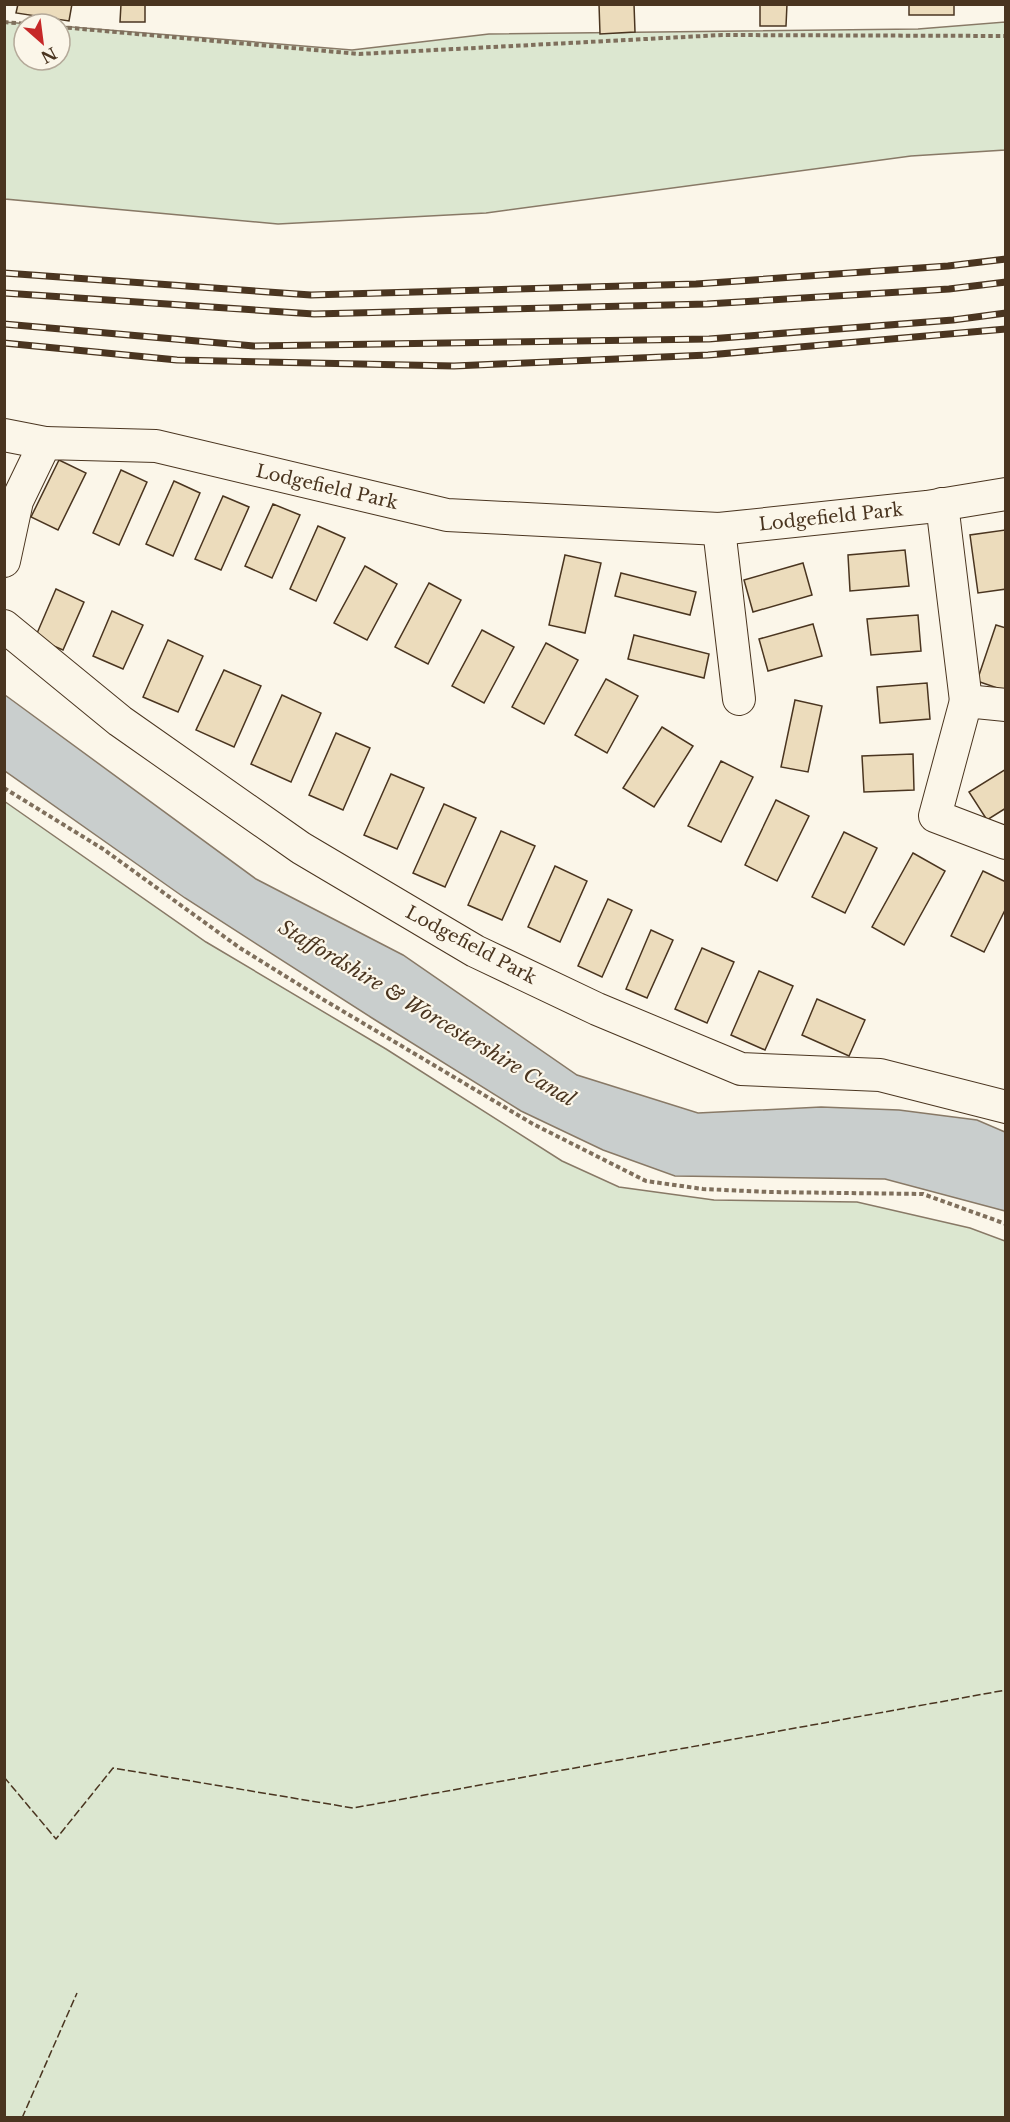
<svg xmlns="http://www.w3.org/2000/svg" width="1010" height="2122" font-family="'Libre Baskerville',serif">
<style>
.green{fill:#dce7d0;stroke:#887966;stroke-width:1.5}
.water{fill:#c9cecd;stroke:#887966;stroke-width:1.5}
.building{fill:#ecdcbc;stroke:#4a3520;stroke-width:1.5}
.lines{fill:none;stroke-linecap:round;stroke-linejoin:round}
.street-casing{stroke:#4a3520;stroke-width:34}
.path{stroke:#7f6f5c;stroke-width:4;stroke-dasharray:4.5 3;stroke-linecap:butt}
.street{stroke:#fbf6e9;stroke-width:32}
.rail-casing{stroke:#4a3520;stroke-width:7}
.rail{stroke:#fbf6e9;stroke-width:4.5;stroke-dasharray:14;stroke-linecap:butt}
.fence{stroke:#4a3520;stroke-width:1.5;stroke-dasharray:8 3;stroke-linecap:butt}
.labels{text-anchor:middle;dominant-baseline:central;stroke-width:4.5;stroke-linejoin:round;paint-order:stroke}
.street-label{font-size:18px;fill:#4a3520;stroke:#fbf6e9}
.water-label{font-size:20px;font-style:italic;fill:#4a3520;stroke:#fbf6e9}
</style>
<rect width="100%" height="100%" fill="#fbf6e9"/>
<!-- green -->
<g class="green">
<polygon points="4,22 30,24 24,24 24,60 60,60 60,26 352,50 489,34 918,29 1005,22 1005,150 911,156 486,213 278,224 5,199"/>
<polygon points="4,801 206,942 386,1049 562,1161 619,1187 714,1200 857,1202 970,1228 1005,1241 1005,2117 5,2117"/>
</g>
<!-- water -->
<polygon class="water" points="5,695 256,879 403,955 577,1075 698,1113 821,1107 899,1110 977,1120 1005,1132 1005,1211 885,1179 675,1176 603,1150 521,1111 372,1018 185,898 5,771"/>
<!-- building -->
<g class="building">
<polygon points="18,4 72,4 69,21 16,13"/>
<polygon points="121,4 145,4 145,22 120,22"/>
<polygon points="599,4 634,4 635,32 600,34"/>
<polygon points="760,4 787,4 786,26 760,26"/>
<rect x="909" y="4" width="45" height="11"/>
<polygon points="59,460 86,473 58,530 31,517"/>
<polygon points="121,470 147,482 119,545 93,533"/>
<polygon points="174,481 200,493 173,556 146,544"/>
<polygon points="223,496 249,507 221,570 195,559"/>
<polygon points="273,504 300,515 272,578 245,566"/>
<polygon points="318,526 345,538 316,601 290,589"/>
<polygon points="1005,530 1006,589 978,593 970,535"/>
<polygon points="905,550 909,586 850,591 848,555"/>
<polygon points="565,555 601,563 585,633 549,625"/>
<polygon points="803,563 812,595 753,612 744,580"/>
<polygon points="365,566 397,584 367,640 334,623"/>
<polygon points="621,573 696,592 690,615 615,596"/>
<polygon points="429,583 461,600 428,664 395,647"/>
<polygon points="56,589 84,602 63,650 35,638"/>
<polygon points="112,611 143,625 123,669 93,656"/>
<polygon points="918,615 921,651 871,655 867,619"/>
<polygon points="813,624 822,656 768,671 759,639"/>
<polygon points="996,625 1006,628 1006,691 977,681"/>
<polygon points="482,630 514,647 484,703 452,686"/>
<polygon points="634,635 709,654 704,678 628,659"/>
<polygon points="168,640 203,656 178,712 143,697"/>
<polygon points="546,643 578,660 544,724 512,707"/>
<polygon points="224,670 261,686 234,747 196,730"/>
<polygon points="606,679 638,696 607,753 575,735"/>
<polygon points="927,683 930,719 880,723 877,687"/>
<polygon points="282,695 321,713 291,782 251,764"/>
<polygon points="795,700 822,706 808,772 781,767"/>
<polygon points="662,727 693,746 654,807 623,788"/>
<polygon points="336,733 370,748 343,810 309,795"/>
<polygon points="913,754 914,790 864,792 862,756"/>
<polygon points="721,761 753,777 721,842 688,826"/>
<polygon points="1006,769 1006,808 987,820 969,792"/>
<polygon points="391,774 424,788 397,849 364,835"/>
<polygon points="776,800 809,816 777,881 745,865"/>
<polygon points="444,804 476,818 445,887 413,873"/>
<polygon points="501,831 535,846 502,920 468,905"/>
<polygon points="844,832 877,848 845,913 812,897"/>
<polygon points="913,853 945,871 904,945 872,927"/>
<polygon points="555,866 587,881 560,942 528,927"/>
<polygon points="983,871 1006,882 1006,908 984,952 951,936"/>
<polygon points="608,899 632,910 602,977 578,966"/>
<polygon points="651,930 673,940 647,998 626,989"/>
<polygon points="702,948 734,962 707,1023 675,1009"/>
<polygon points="759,971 793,986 765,1050 731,1035"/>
<polygon points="817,999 865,1020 849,1056 802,1035"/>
</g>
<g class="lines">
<defs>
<g id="street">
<polyline points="4,435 45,443"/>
<polyline points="942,504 966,701"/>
<polyline points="719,529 739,699"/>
<polyline points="4,561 17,501 45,443 156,446 447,515 719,529 927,507 1006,494"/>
<polyline points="4,626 120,721 301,848 475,951 597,1009 741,1069 880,1075 1006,1107"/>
<polyline points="1006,705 966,701 935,816 1006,843"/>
</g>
</defs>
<!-- street casing -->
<use href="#street" class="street-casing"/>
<!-- path -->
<g class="path">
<polyline points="4,22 27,24"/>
<polyline points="60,27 359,54 722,35 1006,36"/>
<polyline points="4,788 103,849 240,948 319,997 533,1124 646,1181 703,1189 769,1192 923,1194 1006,1224"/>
</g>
<!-- street -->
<use href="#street" class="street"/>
<defs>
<g id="rail">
<polyline points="4,273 311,295 696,284 948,266 1006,259"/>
<polyline points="4,293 314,314 707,304 949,289 1006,282"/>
<polyline points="4,324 254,346 709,339 953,320 1006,313"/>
<polyline points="4,343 177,360 454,366 708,355 1006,329"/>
</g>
</defs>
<!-- rail casing -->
<use href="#rail" class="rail-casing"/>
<!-- rail -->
<use href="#rail" class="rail"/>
<!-- fence -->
<g class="fence">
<polyline points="4,1777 56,1839 113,1768 353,1808 1006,1690"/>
<polyline points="22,2118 77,1993"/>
</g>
</g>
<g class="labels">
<!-- street labels -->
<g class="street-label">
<text transform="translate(327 487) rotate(13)">Lodgefield Park</text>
<text transform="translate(831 517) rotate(-6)">Lodgefield Park</text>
<text transform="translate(471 945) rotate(28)">Lodgefield Park</text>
</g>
<!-- water labels -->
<g class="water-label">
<text transform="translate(427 1013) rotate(31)">Staffordshire &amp; Worcestershire Canal</text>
</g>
</g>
<!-- border -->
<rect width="1010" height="2122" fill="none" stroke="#4a3520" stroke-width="12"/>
<!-- north arrow -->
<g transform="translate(42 42) rotate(152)"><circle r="28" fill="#fbf6e9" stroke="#b4a999" stroke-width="1.5"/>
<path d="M0-4.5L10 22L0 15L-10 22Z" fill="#c62828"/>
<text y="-9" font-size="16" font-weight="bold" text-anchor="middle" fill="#4a3520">N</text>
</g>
</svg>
